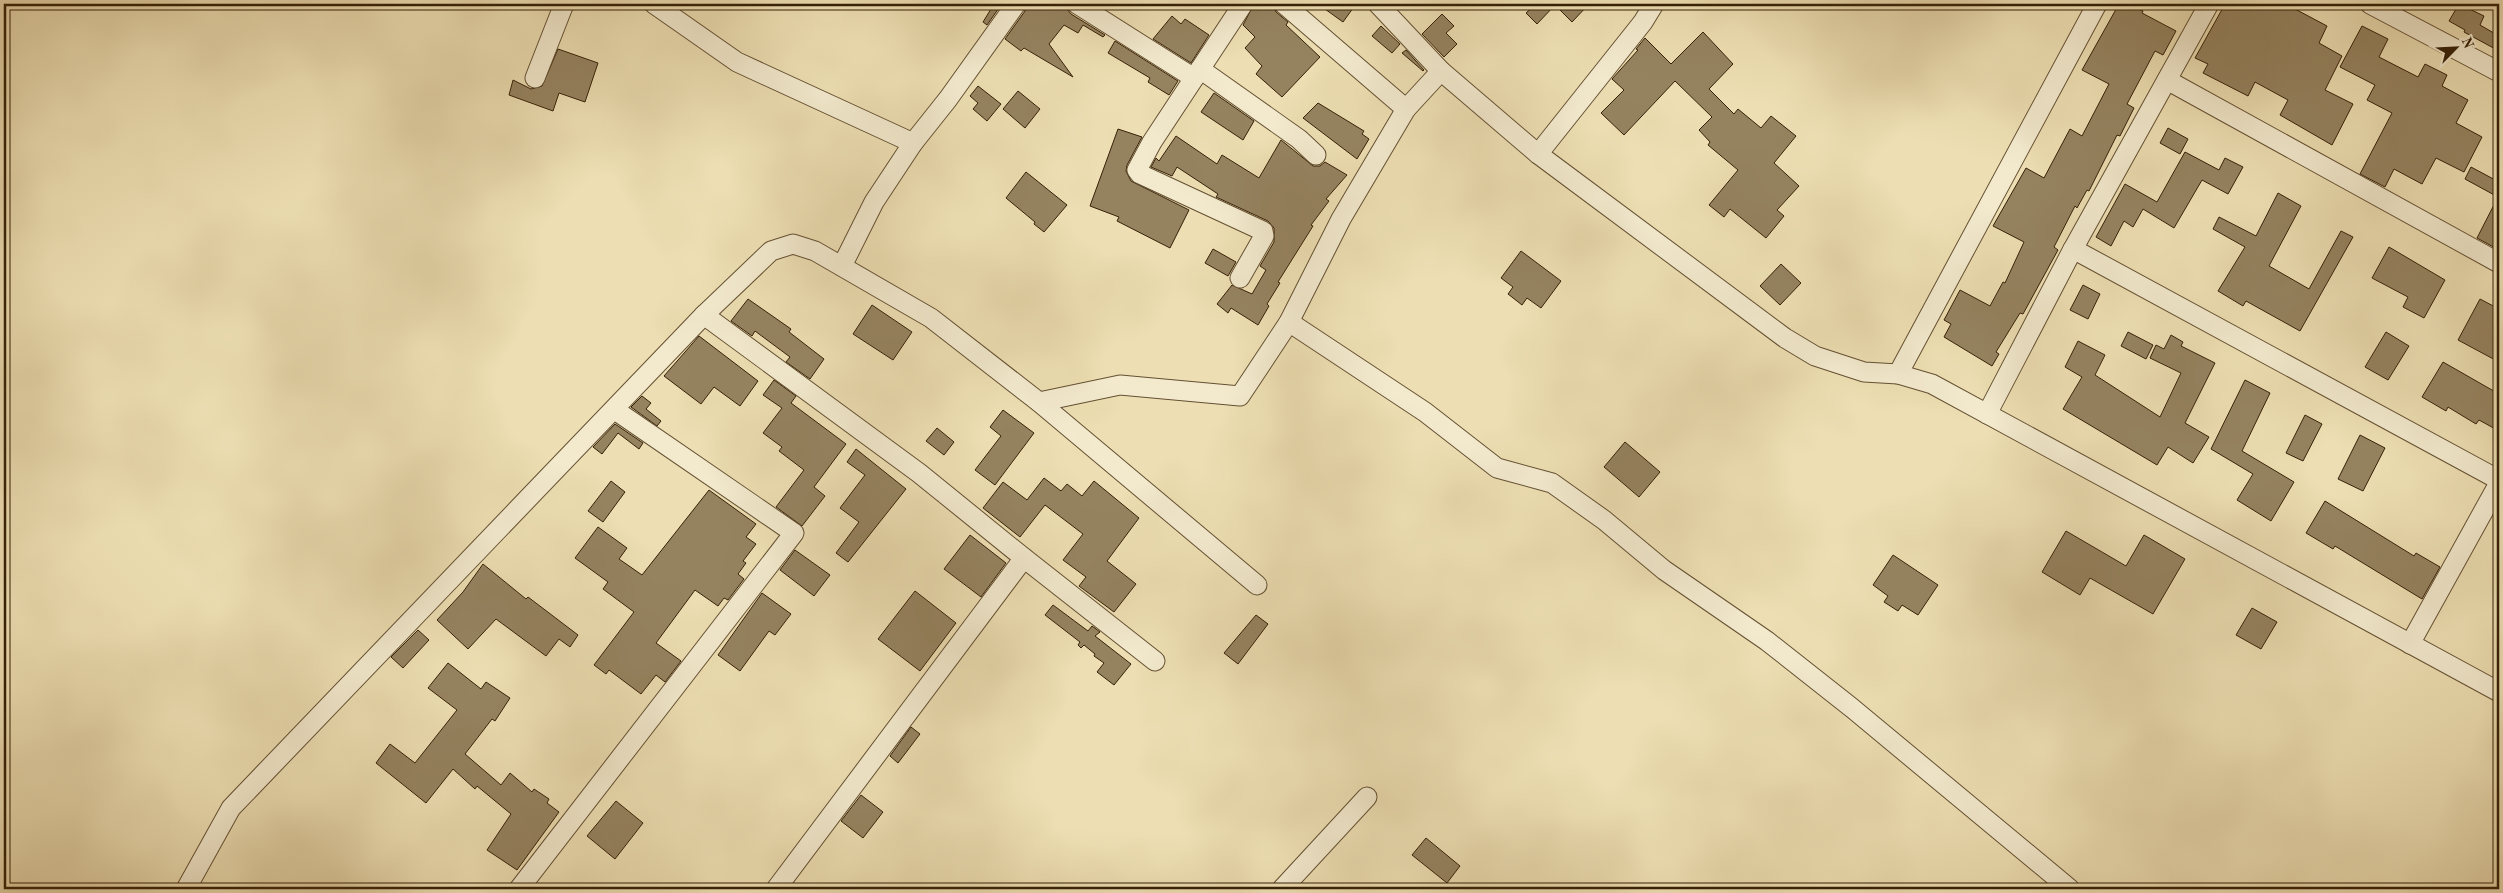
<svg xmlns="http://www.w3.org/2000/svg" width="2503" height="893" font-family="'Old Standard TT',serif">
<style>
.building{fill:#958360;stroke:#362007}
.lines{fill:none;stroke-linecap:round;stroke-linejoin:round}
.street-casing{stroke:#645032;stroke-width:21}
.street{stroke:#f3eace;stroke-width:19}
</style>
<rect width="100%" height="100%" fill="#eddfb3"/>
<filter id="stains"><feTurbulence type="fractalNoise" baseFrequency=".004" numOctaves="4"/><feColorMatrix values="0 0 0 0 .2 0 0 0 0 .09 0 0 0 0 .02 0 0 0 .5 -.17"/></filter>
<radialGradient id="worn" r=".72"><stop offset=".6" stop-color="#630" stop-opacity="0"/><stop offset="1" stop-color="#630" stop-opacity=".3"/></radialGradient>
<g class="building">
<path d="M994,4l7,1 -14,20 -4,-3z"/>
<path d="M1027,4h36l8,10 34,21 -2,2 -20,-12 -5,8 -14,-8 -15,19 24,33 -49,-29 -3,3 -16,-12 20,-28z"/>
<path d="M1254,4h19l3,8 12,10 -2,3 34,32 -38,40 -26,-23 6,-8 -17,-18 10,-11 -12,-12z"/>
<path d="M1318,4h38l-13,18z"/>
<path d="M1536,4h53l-17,18 -17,-17 -18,19 -11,-11z"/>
<path d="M2119,4h10l14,7 -1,2 34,18 -13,24 -8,-4 -28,53 7,4 -14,28 -3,-1 -28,56 -2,-1 -10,18 -2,-2 -21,41 4,3 -35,64 -3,-1 -24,39 3,2 -7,12 -48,-29 7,-13 -7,-4 16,-30 30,16 13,-24 2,1 19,-41 -31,-16 33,-58 18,10 26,-49 12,7 27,-52 -27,-14z"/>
<path d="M2225,4h73l-3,5 32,17 -8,17 23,13 -17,34 28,14 -21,41 -52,-30 8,-15 -33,-18 -7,14 -45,-23 5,-9 -13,-6z"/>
<path d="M2459,4l25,12 -4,9 19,11v15l-35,-19 1,-2 -16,-9z"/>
<path d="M1442,14l12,12 -8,7 11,11 -13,13 -22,-23z"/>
<path d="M1172,16l9,8 4,-5 24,16 -18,28 -38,-24z"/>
<path d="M1381,26l19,18 -8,9 -20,-17z"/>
<path d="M2362,26l26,13 -9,18 39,20 7,-13 22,11 -5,11 26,14 -12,23 26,14 -18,35 -28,-14 -14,26 -28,-15 -9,18 -25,-13 32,-61 -25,-13 8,-15 -35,-18z"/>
<path d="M1703,32l30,32 -24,25 25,25 4,-5 23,19 10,-12 25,20 -22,27 25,23 -22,24 7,6 -18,22 -36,-29 -6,8 -15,-12 29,-35 -30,-25 2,-3 -11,-12 13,-13 -37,-36 -51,54 -23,-22 23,-23 -12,-11 26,-29 -2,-1 9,-11 26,26z"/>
<path d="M1115,41l63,40 -9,14 -21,-13 2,-4 -42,-25z"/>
<path d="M558,49l40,14 -13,39 -26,-9 -6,18 -44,-16 4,-15 18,9 11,-3z"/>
<path d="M1406,50l18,20 -1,1 -21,-18z"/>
<path d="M978,86l23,18 -14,17 -14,-12 5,-6 -8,-7z"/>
<path d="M1018,91l22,18 -15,19 -22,-19z"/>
<path d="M1214,93l40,28 -11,19 -42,-28z"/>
<path d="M1318,103l46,28 -2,3 7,5 -12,20 -54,-41z"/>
<path d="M2168,128l20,11 -8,15 -20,-11z"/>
<path d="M1118,129l24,8 -15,28 -1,6 5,10 58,29 -19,38 -53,-27 2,-4 -29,-11z"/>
<path d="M1176,136l41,28 5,-9 37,23 22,-38 32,26h7l5,-4 22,13 -21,24 3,2 -18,24 2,1 -35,56 2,1 -13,21 2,2 -11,19 -27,-17 -3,5 -11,-9 15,-19 20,9 14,-24 -6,-4 14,-24v-14l-6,-7 -52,-24 2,-3 -41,-27 -5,9 -21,-9 5,-9 3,3z"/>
<path d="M2185,152l34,18 6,-12 18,9 -15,27 -26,-14 -28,48 -31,-19 -10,18 -9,-6 -13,25 -15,-9 29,-53 32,18z"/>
<path d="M2471,167l28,15v68l-22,-12 21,-41 -33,-18z"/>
<path d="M1026,172l41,33 -23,27 -10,-8 1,-2 -29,-24z"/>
<path d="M2278,193l23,13 -32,60 40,23 32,-58 12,6 -53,94 -54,-30 -3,5 -25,-15 27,-44 -32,-18 6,-12 37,19z"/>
<path d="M2389,247l56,33 -21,38 -21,-11 5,-10 -36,-19z"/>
<path d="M1213,249l23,13 -8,14 -23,-13z"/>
<path d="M1521,251l40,30 -20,27 -14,-10 -5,7 -14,-11 5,-7 -12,-9z"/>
<path d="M1781,264l20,19 -21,22 -20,-19z"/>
<path d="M2083,285l17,9 -12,25 -18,-9z"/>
<path d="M748,299l43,30 -2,3 35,27 -14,20 -24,-17 4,-5 -35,-26 -3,5 -21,-15z"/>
<path d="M2480,299l19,10v53l-41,-22z"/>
<path d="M872,305l40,27 -19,28 -40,-26z"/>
<path d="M2128,332l25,13 -7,14 -25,-13z"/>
<path d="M2386,332l23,14 -21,34 -23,-13z"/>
<path d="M2171,335l12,7 -2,4 34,17 -30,60 24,14 -16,26 -25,-16 -11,18 -94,-56 19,-32 -17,-10 13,-26 27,14 -10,20 65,42 21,-44 -31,-15 6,-13 8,4z"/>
<path d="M699,336l59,45 -18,25 -26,-19 -13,17 -37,-28z"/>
<path d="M2443,362l56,32v37l-20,-11 -3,4 -28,-17 -2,4 -24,-14z"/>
<path d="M774,380l22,16 -5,7 55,41 -32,43 11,9 -23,30 -26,-19 28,-37 -25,-19 3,-4 -19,-14 19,-25 -19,-13z"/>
<path d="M2245,380l25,13 -28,58 52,31 -23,39 -34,-21 16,-26 -42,-25z"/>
<path d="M642,396l9,7 -5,6 15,12 -4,5 -26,-19z"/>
<path d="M1003,410l31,23 -39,52 -20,-15 26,-34 -11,-9z"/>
<path d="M2305,415l17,9 -19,37 -17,-8z"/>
<path d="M615,424l28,19 -4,6 -21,-16 -16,21 -9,-7z"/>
<path d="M937,428l17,14 -10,13 -18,-14z"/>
<path d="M2360,435l25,13 -22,43 -25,-12z"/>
<path d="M1625,442l35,30 -21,25 -35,-30z"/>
<path d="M856,449l50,40 -58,73 -12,-9 23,-31 -19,-14 25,-33 -18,-13z"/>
<path d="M1044,478l17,13 6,-7 15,12 12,-15 45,37 -32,43 29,23 -22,28 -35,-26 7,-9 -23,-17 20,-26 -38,-29 -25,32 -37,-29 20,-26 24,18z"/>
<path d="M611,481l14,11 -22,30 -15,-11z"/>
<path d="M709,490l47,34 -10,13 10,7 -13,17 3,2 -8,11 6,5 -16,21 -4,-2 -6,8 -23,-16 -39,53 25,18 -16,21 -9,-7 -15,19 -32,-24 -3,4 -12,-9 40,-53 -31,-23 5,-7 -33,-24 23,-31 29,21 -8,11 23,16z"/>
<path d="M2325,501l89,55 2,-3 24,14 -18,32 -87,-53 -2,3 -27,-16z"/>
<path d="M2066,531l60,35 18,-31 41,24 -32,55 -63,-36 -10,17 -38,-23z"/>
<path d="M970,535l36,28 -25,34 -37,-28z"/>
<path d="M795,550l35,25 -16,21 -34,-26z"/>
<path d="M1893,555l45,30 -20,30 -16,-10 -4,6 -14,-9 4,-6 -15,-11z"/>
<path d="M483,564l43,35 2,-2 50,38 -8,12 -11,-8 -13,17 -50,-37 -28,30 -31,-29 26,-28z"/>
<path d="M915,591l41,32 -36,48 -42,-32z"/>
<path d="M762,593l29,21 -16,21 -6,-4 -29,40 -22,-16z"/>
<path d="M1053,605l35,26 4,-5 8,6 -5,4 36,28 -17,21 -17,-13 7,-9 -10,-7 1,-2 -11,-9 -3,3 -3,-3 2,-3 -35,-27z"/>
<path d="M2252,608l25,14 -16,27 -25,-14z"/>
<path d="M1256,615l12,9 -30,40 -14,-11z"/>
<path d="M418,630l11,10 -26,28 -12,-11z"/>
<path d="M448,663l33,26 5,-7 24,16 -15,23 -3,-2 -27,35 36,31 9,-12 22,19 2,-3 15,10 -2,4 12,9 -42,58 -30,-20 24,-36 -34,-28 -2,3 -22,-20 -27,34 -50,-40 14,-19 25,19 42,-53 -29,-22z"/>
<path d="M911,727l9,7 -22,29 -8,-7z"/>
<path d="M861,795l22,17 -20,26 -22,-17z"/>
<path d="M616,801l27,22 -28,36 -28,-23z"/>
<path d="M1426,838l34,28 -13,17 -35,-28z"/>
</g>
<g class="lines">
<defs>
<g id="street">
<path d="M654,4l83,58 176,81"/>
<path d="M1077,4l117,74"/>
<path d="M1284,4l122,105"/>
<path d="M1378,4l63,67 97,83 247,184 30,18 49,16 34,2 34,10 567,308"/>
<path d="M2370,4l129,68"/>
<path d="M1200,69l99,70 17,16"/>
<path d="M535,78l29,-74"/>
<path d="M2167,80l332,183"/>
<path d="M1538,154l105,-132 11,-18"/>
<path d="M2073,249l426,231"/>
<path d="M842,266l32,-64 39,-59 35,-44 68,-95"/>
<path d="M1240,278l24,-42 -1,-5 -123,-57 -3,-4 15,-28 91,-138"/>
<path d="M704,315l215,158 105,85 131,103"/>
<path d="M1289,322l136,90 72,56 55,15 52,37 60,50 103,71 85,67 218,181"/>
<path d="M1898,374l199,-370"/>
<path d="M1039,402l81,-17 120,11 49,-74 52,-103 65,-110 35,-38"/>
<path d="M1987,414l86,-165 136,-245"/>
<path d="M2410,644l89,-161"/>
<path d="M186,889l45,-81 473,-493 67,-64 22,-7 22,7 116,67 108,84 218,183"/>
<path d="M519,889l275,-356 -179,-123"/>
<path d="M776,889l248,-331"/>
<path d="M1282,889l85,-92"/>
</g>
</defs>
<use href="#street" class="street-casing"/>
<use href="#street" class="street"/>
</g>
<rect width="2503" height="893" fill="none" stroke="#eddfb3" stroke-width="20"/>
<rect x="5" y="5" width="2493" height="883" fill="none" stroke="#362007" stroke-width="2.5"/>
<rect x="10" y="10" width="2483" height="873" fill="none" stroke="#362007"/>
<g transform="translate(2456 48) rotate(66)" stroke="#f3eace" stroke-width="4" paint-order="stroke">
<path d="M0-4L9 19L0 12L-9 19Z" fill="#362007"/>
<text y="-8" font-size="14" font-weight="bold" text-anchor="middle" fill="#362007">N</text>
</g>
<rect width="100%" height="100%" filter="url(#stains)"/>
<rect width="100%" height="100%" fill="url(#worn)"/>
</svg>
